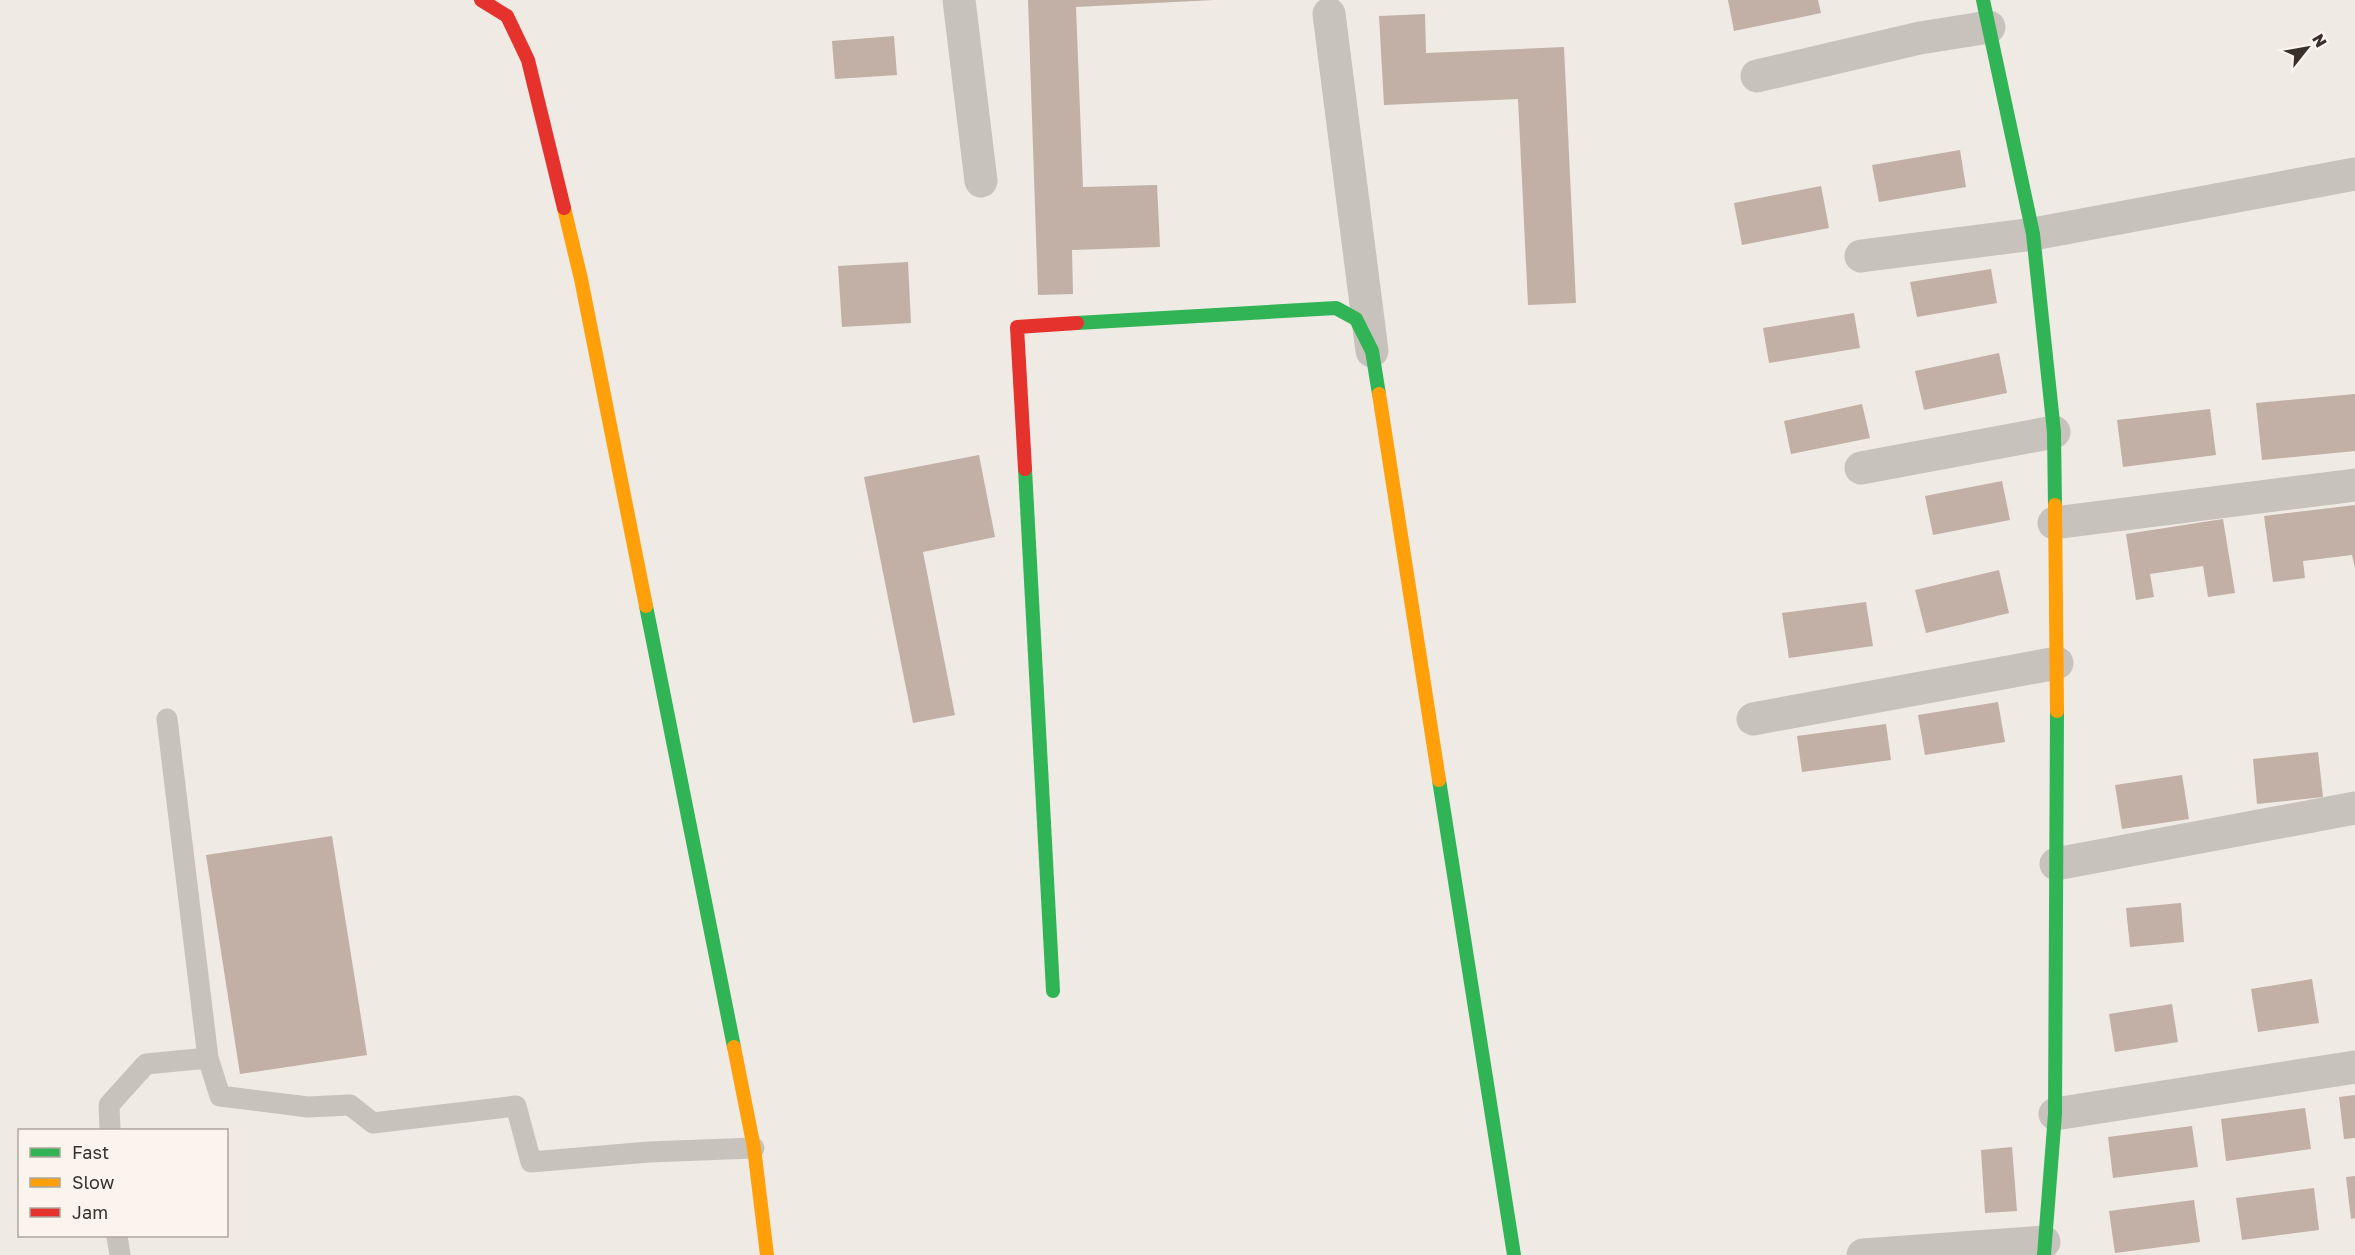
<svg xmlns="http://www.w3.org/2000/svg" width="2355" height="1255" font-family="'Golos Text',sans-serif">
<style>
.building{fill:#c2afa6}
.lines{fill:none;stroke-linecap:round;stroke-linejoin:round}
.lane{stroke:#c8c2bd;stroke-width:21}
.street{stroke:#c8c2bd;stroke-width:33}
.fast{stroke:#30b455;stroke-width:14}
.slow{stroke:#ff9f0a;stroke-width:14}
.jam{stroke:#e5322d;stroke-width:14}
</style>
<rect width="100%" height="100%" fill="#efeae4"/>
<g class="building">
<path d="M1028,0h186l-138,7 7,180 74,-2 3,62 -88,3 1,44 -35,1z"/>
<path d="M1728,0h90l3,13 -87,18z"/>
<path d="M1425,14l1,39 138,-6 12,256 -48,2 -10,-206 -134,6 -5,-89z"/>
<path d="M894,36l3,39 -62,4 -3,-38z"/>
<path d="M1960,150l6,37 -87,15 -7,-37z"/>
<path d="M1821,186l8,42 -87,17 -8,-42z"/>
<path d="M908,262l3,61 -69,4 -4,-61z"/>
<path d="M1991,269l6,34 -80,14 -7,-35z"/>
<path d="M1854,313l6,35 -91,15 -6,-35z"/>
<path d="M1999,353l8,40 -83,17 -9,-39z"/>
<path d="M2355,394v57l-93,9 -6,-57z"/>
<path d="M1862,404l8,34 -79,16 -7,-33z"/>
<path d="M2210,409l6,46 -93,12 -6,-47z"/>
<path d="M979,455l16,82 -72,15 32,163 -42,8 -49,-246z"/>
<path d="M2002,481l8,39 -77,15 -8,-39z"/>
<path d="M2355,505v63l-3,-13 -49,6 2,17 -32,4 -9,-66z"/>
<path d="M2223,519l12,74 -27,4 -5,-31 -53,8 4,23 -18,3 -10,-66z"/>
<path d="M1999,570l10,43 -83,20 -11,-43z"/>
<path d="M1866,602l7,44 -84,12 -7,-45z"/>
<path d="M1998,702l7,40 -80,13 -7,-40z"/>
<path d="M1886,724l5,36 -89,12 -5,-36z"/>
<path d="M2318,752l5,45 -66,7 -4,-45z"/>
<path d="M2182,775l7,44 -67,10 -7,-44z"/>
<path d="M332,836l35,219 -127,19 -34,-219z"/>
<path d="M2181,903l3,39 -54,5 -4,-39z"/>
<path d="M2312,979l7,44 -61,9 -7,-43z"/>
<path d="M2172,1004l6,38 -63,10 -6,-38z"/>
<path d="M2355,1095v43l-11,1 -5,-42z"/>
<path d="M2305,1108l6,41 -85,12 -5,-42z"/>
<path d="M2192,1126l6,41 -85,11 -5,-41z"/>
<path d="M2012,1147l5,64 -32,2 -4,-63z"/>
<path d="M2355,1176v42l-4,1 -5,-42z"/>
<path d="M2314,1188l5,42 -77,10 -6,-42z"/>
<path d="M2194,1200l6,42 -85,11 -6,-42z"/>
</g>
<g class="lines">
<g class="lane">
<path d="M167,719l41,339 12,38 88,11 42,-2 23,18 143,-17 15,56 118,-10 105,-4"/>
<path d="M110,1130l-1,-25 37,-41 62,-6"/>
<path d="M117,1236l3,19"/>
</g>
<g class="street">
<path d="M959,0l22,181"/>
<path d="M1329,14l43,337"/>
<path d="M1757,76l163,-38 69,-11"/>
<path d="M1861,256l172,-22 322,-60"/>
<path d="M1861,468l193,-36"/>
<path d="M2054,523l301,-38"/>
<path d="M1753,719l304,-56"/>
<path d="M2056,864l299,-56"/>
<path d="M2055,1114l300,-47"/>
<path d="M1863,1255l181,-13"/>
</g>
<g class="fast">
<path d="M1983,0l50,234 21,198 1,73"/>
<path d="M1077,323l259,-15 20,11 16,32 7,43"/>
<path d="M1025,469l28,522"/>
<path d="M646,606l88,441"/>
<path d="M1439,780l75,475"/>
<path d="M2044,1255l11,-141 2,-403"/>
</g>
<g class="slow">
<path d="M564,208l17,71 65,327"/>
<path d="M1379,394l60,386"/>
<path d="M2055,505l2,206"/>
<path d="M734,1047l20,101 13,107"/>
</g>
<g class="jam">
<path d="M481,0l26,16 21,44 36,148"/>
<path d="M1025,469l-8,-142 60,-4"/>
</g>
</g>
<rect x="18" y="1129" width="210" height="108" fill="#faf4ed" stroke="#ada69f" stroke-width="1.5"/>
<rect x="30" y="1148" width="30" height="9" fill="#30b455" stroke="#ada69f" stroke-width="1.5"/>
<text x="72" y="1159" font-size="18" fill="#3a302b">Fast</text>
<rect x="30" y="1178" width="30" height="9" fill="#ff9f0a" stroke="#ada69f" stroke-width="1.5"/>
<text x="72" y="1189" font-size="18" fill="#3a302b">Slow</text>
<rect x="30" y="1208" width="30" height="9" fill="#e5322d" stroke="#ada69f" stroke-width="1.5"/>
<text x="72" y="1219" font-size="18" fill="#3a302b">Jam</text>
<g transform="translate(2307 48) rotate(59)" stroke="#faf4ed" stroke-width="4.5" paint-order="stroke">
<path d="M0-4.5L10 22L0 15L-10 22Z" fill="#3a302b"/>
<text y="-9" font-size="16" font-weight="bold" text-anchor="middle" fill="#3a302b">N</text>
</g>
</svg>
